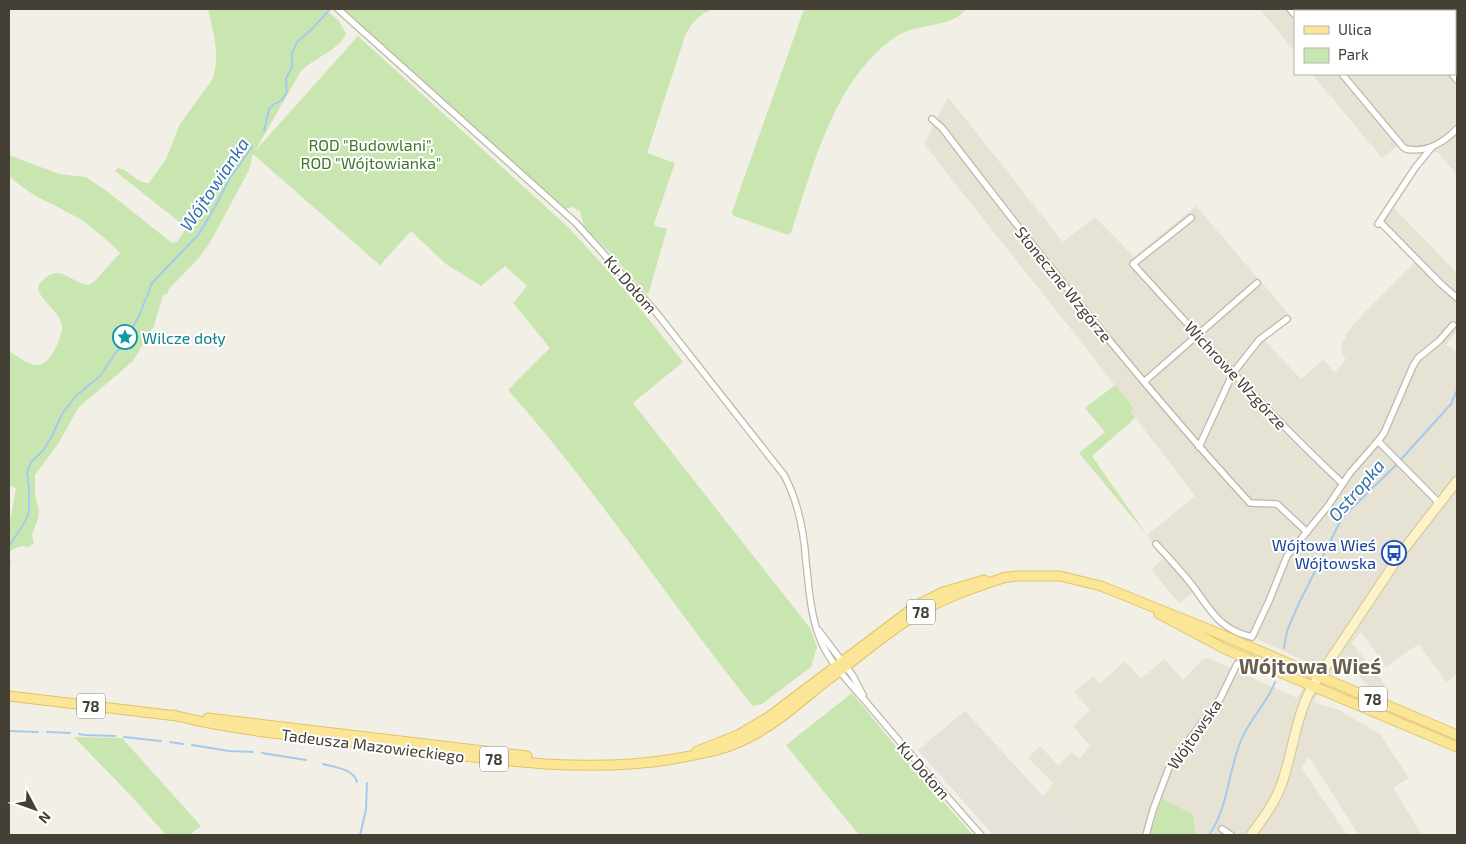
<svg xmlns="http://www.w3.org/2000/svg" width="1466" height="844" font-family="'Exo 2',sans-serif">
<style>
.residential{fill:#e6e2d4}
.industrial{fill:#e5e1db}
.green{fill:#cae6b0}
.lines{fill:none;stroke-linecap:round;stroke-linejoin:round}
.stream{stroke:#a4caee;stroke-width:2}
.street-casing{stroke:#beb8a9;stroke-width:8}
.secondary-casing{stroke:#d1c597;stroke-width:11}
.primary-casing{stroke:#e0c466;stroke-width:11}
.street{stroke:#fff;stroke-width:5.5}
.secondary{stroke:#fdf3c6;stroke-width:9}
.primary{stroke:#fbe596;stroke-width:9}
.labels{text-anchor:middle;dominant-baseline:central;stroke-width:4;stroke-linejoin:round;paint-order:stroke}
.shield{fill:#fff;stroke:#7d7972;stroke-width:1}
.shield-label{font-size:15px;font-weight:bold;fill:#454036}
.park-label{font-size:16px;fill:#42752a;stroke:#fff}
.street-label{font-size:16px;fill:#454036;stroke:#fff}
.culture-label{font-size:16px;fill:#0d838f;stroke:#fff;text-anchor:start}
.transit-label{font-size:16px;fill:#164399;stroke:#fff;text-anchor:end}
.water-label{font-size:18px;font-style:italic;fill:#3271ae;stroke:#fff}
.district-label{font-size:21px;font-weight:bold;fill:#685f4d;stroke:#fff}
</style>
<rect width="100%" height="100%" fill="#f2f0e6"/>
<g class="residential">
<path d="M1260,9h60l2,2h-27v41z"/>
<path d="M1312,74h143l2,3v97l-20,-22 -29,1 -7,-3 -4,-4 -15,12z"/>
<path d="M948,97l115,145 32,-25 39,40 62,-51 96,112 -19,13 -8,10 36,38 22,-19 12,12 11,-12 -4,-6 -1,-11 6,-6 -2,-2 18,-21 52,-52 -35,-36 14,-18 63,65v58l-11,14 11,7v322l-11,8 -27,-38 -33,23 -25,-35 -9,11 34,43 -6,4 -14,-6 -22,-26 -31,44 24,7 43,25 29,44 -16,10 29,47h-63l-50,-78 -8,10 46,68h-265l-39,-39 10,-13 -25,-25 12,-12 18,19 14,-13 8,7 10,-13 -17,-20 17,-16 -16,-18 19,-16 7,7 25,-22 16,18 23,-20 19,21 20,-21 5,-1 89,40 18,-32 -87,-41 -17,-12 -19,-20 -13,10 -28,-33 14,-13 -18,-22 48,-39 -64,-84 3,-3 -210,-265z"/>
</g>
<path class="industrial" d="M965,711l78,85 39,39h-89l-75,-85z"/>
<g class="green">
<path d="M208,9h117l14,12 7,13c-6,15 -33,25 -45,37l-46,80 103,-115 210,191c41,43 78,88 115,135l-50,41 177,225 7,19 -6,20 -49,37 -9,2c-84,-104 -156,-216 -245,-316l42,-42 -37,-45 14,-17 -22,-20 -24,20 -35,-22 -35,-33 -28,31 -2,4 -128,-112 -4,16 -38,71 -13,18 -29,30 -2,5 -4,1 -9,31 -21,35 -54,46 -21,37 -23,31v20l4,14 -1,10 -6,16 2,8 -5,4c-7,-2 -15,0 -20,6l2,10 -2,4v-40l7,-39 -7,-3v-134c8,5 17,13 27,14 14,2 26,-27 26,-39 -1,-16 -33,-32 -21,-44 20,-21 28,1 48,3l6,-4 25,-28c-9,-10 -31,-29 -42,-35 -23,-14 -50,-22 -69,-43v-20l50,19 27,3 22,15 64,51 5,-1 8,-12 -2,-5 -68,-54 3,-3c12,2 20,16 31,15l17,-24 14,-35 32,-44c9,-23 1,-48 -4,-71z"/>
<path d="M338,9h375c-15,6 -21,13 -28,27l-38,117 28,10 -21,61 2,2 11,3 -18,63 -3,2 -31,-36 -31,-31 -4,-16 -8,-4 -6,2z"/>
<path d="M804,9h162c-13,19 -50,14 -69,27 -63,42 -83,129 -106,197l-3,2 -54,-19 -2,-4z"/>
<path d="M1115,385l19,24 -3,3 4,6 -43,38 55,79 -68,-82 26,-21 -20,-24z"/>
<path d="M852,693l64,78 57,64h-114l-73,-90z"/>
<path d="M74,737l48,1 79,88 -11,9h-24l-32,-36z"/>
<path d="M1162,798l31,17 2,20h-45z"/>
</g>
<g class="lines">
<g class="stream">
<path d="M264,131l5,-22 4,-4 9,-5 5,-8 -1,-13 6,-12v-14l5,-11 15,-13 18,-20"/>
<path d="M9,546l16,-24 4,-10v-24l-2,-16 4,-10 11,-10 9,-14 11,-24 14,-18 25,-21 15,-23 6,-5 18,-33 12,-31 47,-49 17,-29 14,-27 22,-31"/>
<path d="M1284,648l3,-17 12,-28 43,-85 53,-52 56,-62 6,-14"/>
<path d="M9,731l29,1"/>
<path d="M47,732l23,1"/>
<path d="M79,734l6,1 30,1"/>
<path d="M124,737l37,4"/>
<path d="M170,742l13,2"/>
<path d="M192,745l37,6 24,1"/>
<path d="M262,753l44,7"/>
<path d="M323,764c11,3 31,5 34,18"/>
<path d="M360,835l6,-25 1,-27"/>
<path d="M1209,835c19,-27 19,-62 31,-92 8,-23 27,-39 35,-61"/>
</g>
<defs>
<g id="street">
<path d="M338,9l238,214 79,88 129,164c14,26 20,57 22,87 3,25 4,50 13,74 9,26 31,47 48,67 38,45 75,89 114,132"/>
<path d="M1290,9l5,6"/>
<path d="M1400,9l2,2"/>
<path d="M1342,74l61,73 3,2c21,4 37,-6 51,-20"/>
<path d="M1452,74l5,6"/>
<path d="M932,119l10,9c98,128 199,256 308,375l27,1 30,28"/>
<path d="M1191,218l-58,46c68,75 136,150 209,219"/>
<path d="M1380,222l61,62 16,14"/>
<path d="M1378,224l37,-56 17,-21"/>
<path d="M1145,381l112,-98"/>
<path d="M1378,441l6,-8 29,-67 5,-8 21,-17 14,-16"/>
<path d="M1199,447l34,-74 26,-33 28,-21"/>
<path d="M1156,544c12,13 25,27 36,41 18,24 27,45 60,52l17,-36 18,-45 41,-50 22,-33 28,-32 61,62"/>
<path d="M819,631l34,45 10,19"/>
<path d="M1222,829l9,6"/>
<path d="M1146,835l7,-25 17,-45 50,-66 17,-35"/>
</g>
<path id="secondary" d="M1251,835c11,-15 23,-31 30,-49 12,-33 14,-68 31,-99l92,-138 53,-68"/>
<g id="primary">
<path d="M1002,578l15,-2h43l41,10 107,43 249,106"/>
<path d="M1159,614l66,35 232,98"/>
<path d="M9,696l168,20"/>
<path d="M173,715c62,16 126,21 190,28 100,12 210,33 311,16 26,-5 48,-8 72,-20 31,-15 56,-39 83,-60 30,-22 58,-47 90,-66 27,-16 57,-26 87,-36"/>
<path d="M208,718l319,38"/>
<path d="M697,751l41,-16 32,-19 147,-111 26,-13 41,-12"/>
</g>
</defs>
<use href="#street" class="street-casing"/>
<use href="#secondary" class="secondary-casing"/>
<use href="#primary" class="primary-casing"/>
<use href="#street" class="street"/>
<use href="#secondary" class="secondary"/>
<use href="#primary" class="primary"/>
</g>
<defs>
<symbol id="sight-ring" viewBox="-11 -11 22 22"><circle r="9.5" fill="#fff" stroke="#0f9aa8" stroke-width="1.5"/><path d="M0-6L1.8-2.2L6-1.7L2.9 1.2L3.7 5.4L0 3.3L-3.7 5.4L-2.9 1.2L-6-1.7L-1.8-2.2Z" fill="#0f9aa8"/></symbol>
<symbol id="bus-ring" viewBox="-11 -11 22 22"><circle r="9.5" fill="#fff" stroke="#1a4fb4" stroke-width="1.5"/><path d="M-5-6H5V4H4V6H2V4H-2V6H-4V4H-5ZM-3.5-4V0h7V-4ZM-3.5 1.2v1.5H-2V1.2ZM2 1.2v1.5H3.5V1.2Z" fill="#1a4fb4"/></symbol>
</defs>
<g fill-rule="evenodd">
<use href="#sight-ring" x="111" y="323" width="28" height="28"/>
<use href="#bus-ring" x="1380" y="539" width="28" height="28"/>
</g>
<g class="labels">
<g class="shield">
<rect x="907" y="599.5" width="28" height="25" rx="4"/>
<rect x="1359" y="686.5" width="28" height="25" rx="4"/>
<rect x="77" y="693.5" width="28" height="25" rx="4"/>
<rect x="480" y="746.5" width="28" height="25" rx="4"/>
</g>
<g class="shield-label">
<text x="921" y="612">78</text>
<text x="1373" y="699">78</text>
<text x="91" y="706">78</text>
<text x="494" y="759">78</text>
</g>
<g class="park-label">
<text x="371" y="144">ROD "Budowlani",<tspan x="371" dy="18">ROD "Wójtowianka"</tspan></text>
</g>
<g class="street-label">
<text transform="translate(631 284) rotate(49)">Ku Dołom</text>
<text transform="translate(1064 284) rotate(51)">Słoneczne Wzgórze</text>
<text transform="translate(1236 375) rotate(47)">Wichrowe Wzgórze</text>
<text transform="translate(1194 734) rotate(-55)">Wójtowska</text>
<text transform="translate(373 745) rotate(7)">Tadeusza Mazowieckiego</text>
<text transform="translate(924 770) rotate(49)">Ku Dołom</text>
</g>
<g class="culture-label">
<text x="142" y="337">Wilcze doły</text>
</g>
<g class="transit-label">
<text x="1376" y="544">Wójtowa Wieś<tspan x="1376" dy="18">Wójtowska</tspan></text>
</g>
<g class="water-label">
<text transform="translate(214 184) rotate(-56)">Wójtowianka</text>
<text transform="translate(1356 490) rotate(-49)">Ostropka</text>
</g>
<g class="district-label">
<text x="1310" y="665">Wójtowa Wieś</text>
</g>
</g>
<rect width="1466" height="844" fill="none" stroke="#454036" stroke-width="20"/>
<rect x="1294" y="10" width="162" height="65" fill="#ffffff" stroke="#b5b3af"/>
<rect x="1304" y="26" width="25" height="8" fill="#fbe596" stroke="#b5b3af"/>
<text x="1338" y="35" font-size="15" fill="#454036">Ulica</text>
<rect x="1304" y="48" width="25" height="15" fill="#cae6b0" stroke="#b5b3af"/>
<text x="1338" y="60" font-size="15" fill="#454036">Park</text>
<g transform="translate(35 809) rotate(131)" stroke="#ffffff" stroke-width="4" paint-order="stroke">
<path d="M0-4L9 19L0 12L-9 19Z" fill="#454036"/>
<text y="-8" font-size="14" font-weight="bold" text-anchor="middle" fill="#454036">N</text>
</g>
</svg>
